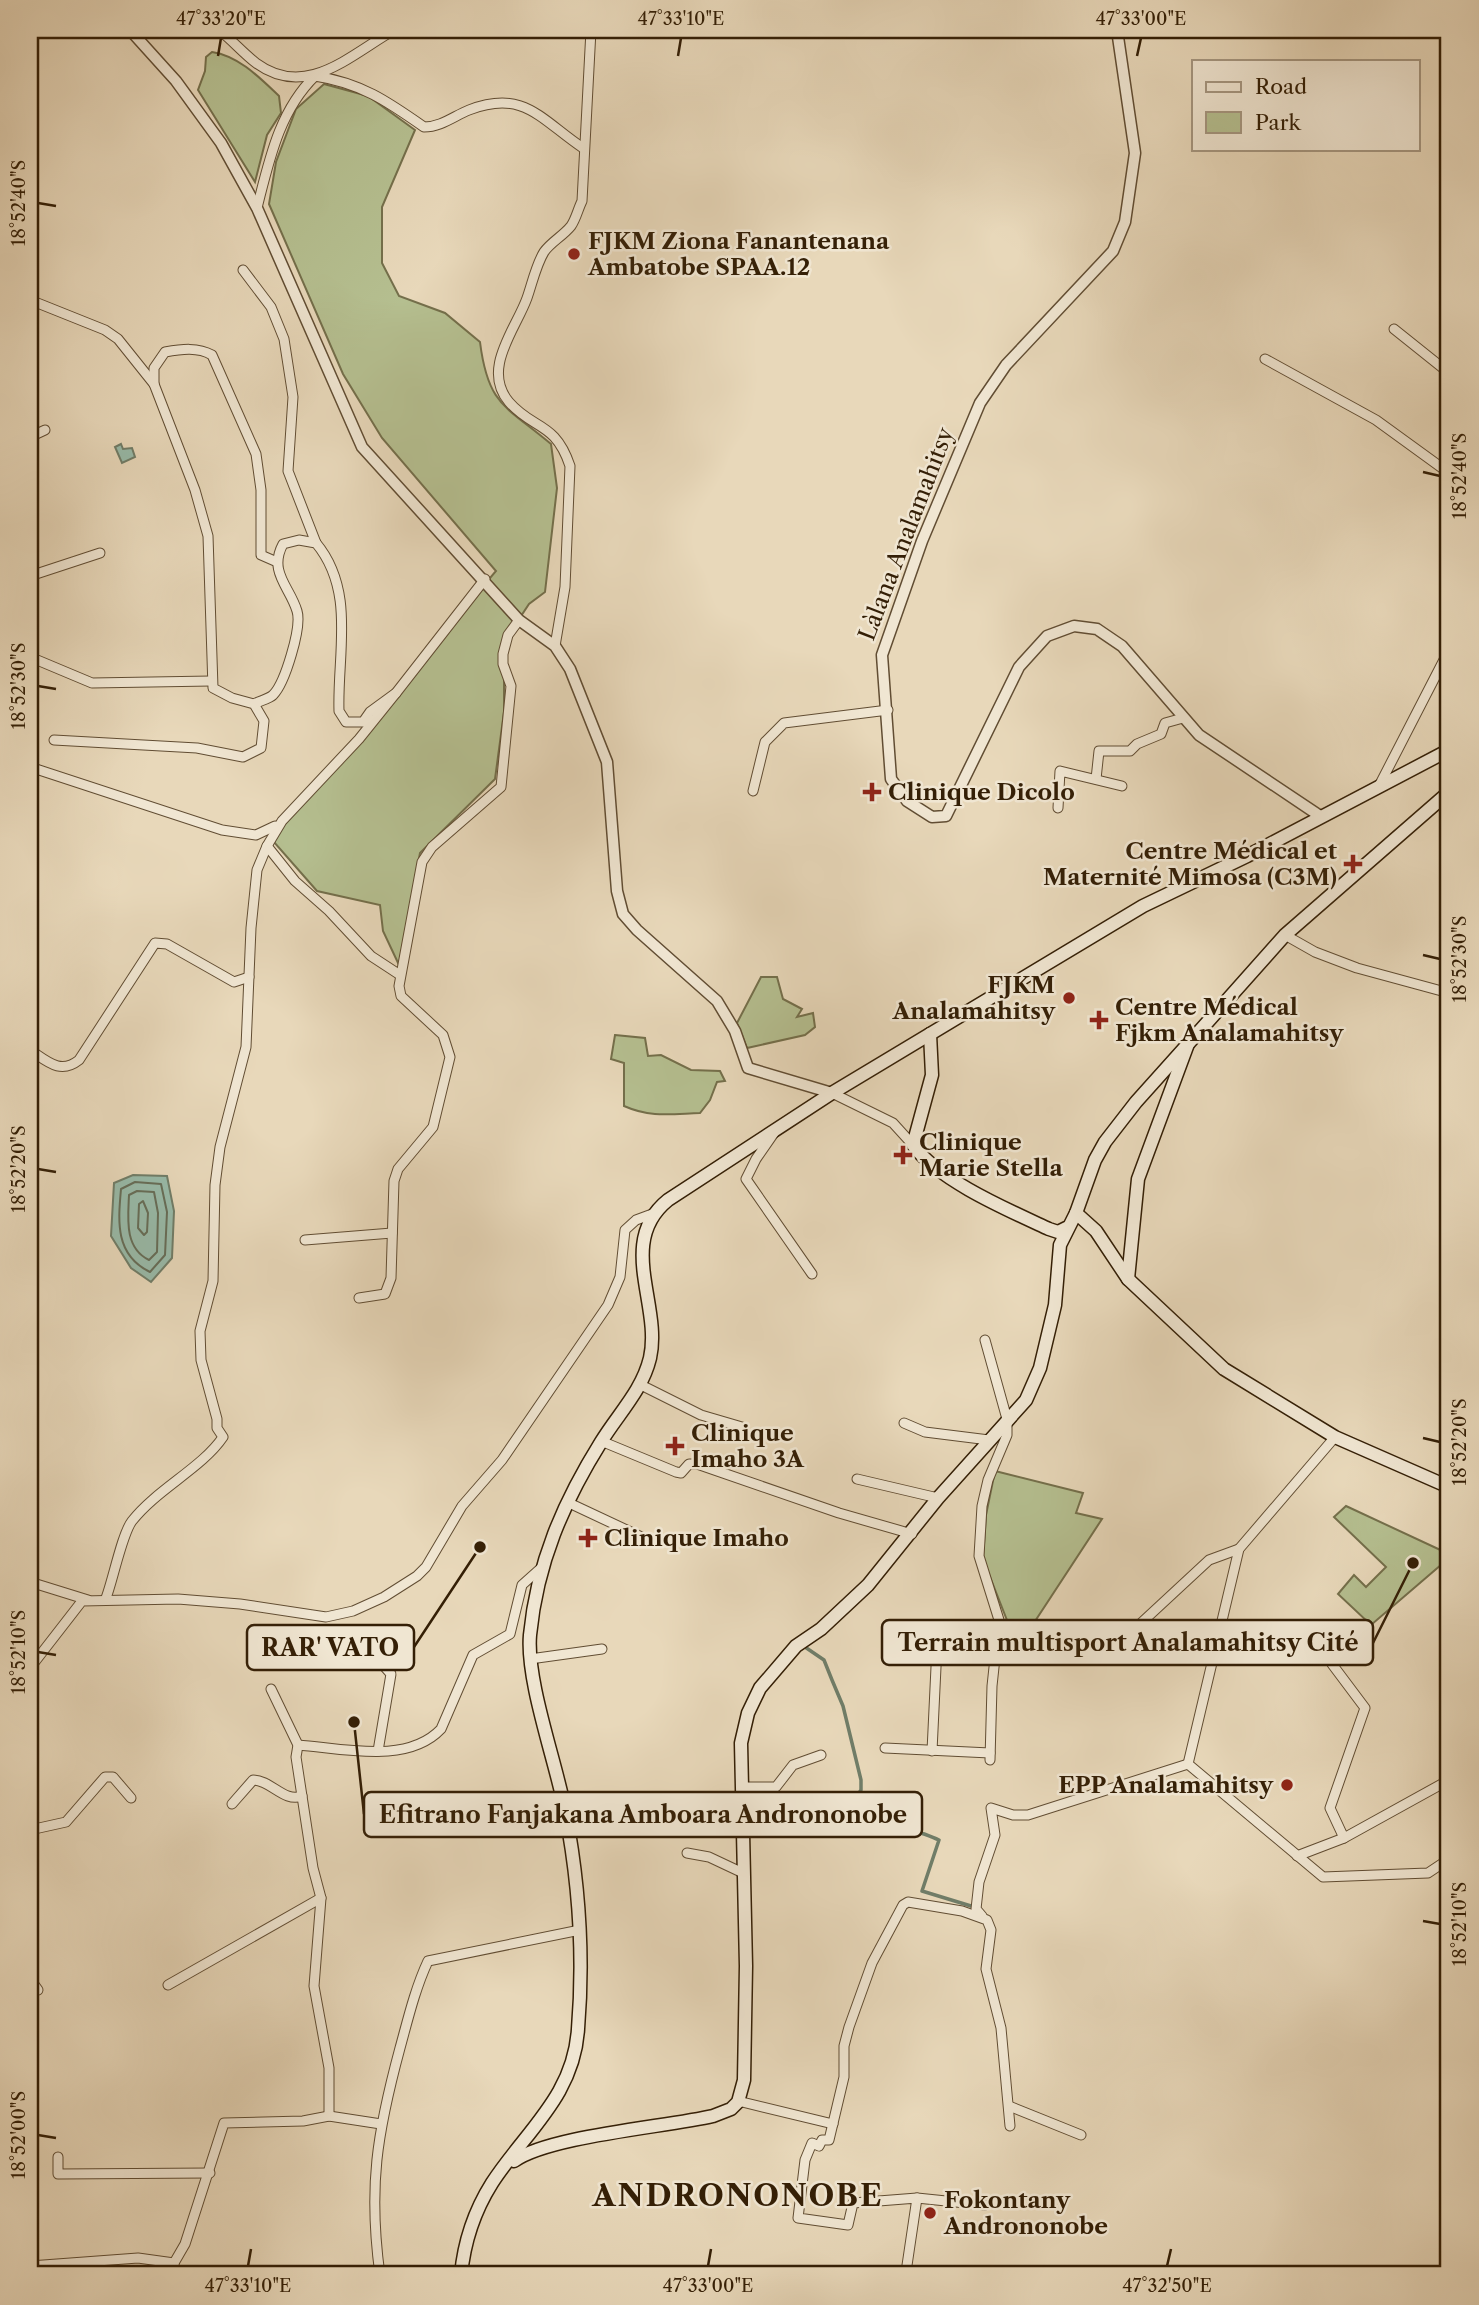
<svg xmlns="http://www.w3.org/2000/svg" width="1479" height="2305" font-family="'Libre Caslon Text',serif">
<style>
.green{fill:#b5bf90;stroke:#746f4b;stroke-width:2}
.water{fill:#98bbaa;stroke:#707d68;stroke-width:2}
.lines{fill:none;stroke-linecap:round;stroke-linejoin:round}
.shore{stroke:#666d58;stroke-width:2}
.stream{stroke:#707d68;stroke-width:3.5}
.minor-casing{stroke:#614d33;stroke-width:11}
.tertiary-casing{stroke:#614d33;stroke-width:13}
.secondary-casing{stroke:#341f06;stroke-width:15}
.minor{stroke:#f0e6d2;stroke-width:9}
.tertiary{stroke:#f0e6d2;stroke-width:10}
.secondary{stroke:#f0e6d2;stroke-width:12}
.ticks{fill:none;stroke:#341f06;stroke-width:2.5}
.poi-dot{fill:#8f2418;stroke:#f0e6d2;stroke-width:2.5}
.labels{text-anchor:middle;dominant-baseline:central;stroke-width:5;stroke-linejoin:round;paint-order:stroke}
.poi-label{font-size:23px;font-weight:bold;fill:#341f06;stroke:#f0e6d2;text-anchor:start}
.street-label{font-size:23px;fill:#341f06;stroke:#f0e6d2}
.district-label{font-size:30px;font-weight:bold;letter-spacing:2px;fill:#341f06;stroke:#f0e6d2}
.leader{fill:none;stroke:#341f06;stroke-width:2.5}
.callout-dot{fill:#341f06;stroke:#f0e6d2;stroke-width:2.5}
.callout{fill:#f0e6d2;stroke:#341f06;stroke-width:2.5}
.callout-label{font-size:24px;text-anchor:middle;font-weight:bold;fill:#341f06}
.neatline{fill:none;stroke:#341f06;stroke-width:2.5}
.ticks-label{font-size:18px;text-anchor:middle;fill:#341f06}
</style>
<rect width="100%" height="100%" fill="#e8d8ba"/>
<filter id="stains"><feTurbulence type="fractalNoise" baseFrequency=".00286" numOctaves="4"/><feColorMatrix values="0 0 0 0 .2 0 0 0 0 .09 0 0 0 0 .02 0 0 0 .5 -.17"/></filter>
<radialGradient id="worn" r=".72"><stop offset=".6" stop-color="#630" stop-opacity="0"/><stop offset="1" stop-color="#630" stop-opacity=".3"/></radialGradient>
<g class="green">
<path d="M212,52c27,4 48,26 67,44l2,17 -14,22 -12,47 -57,-92 7,-19 1,-14z"/>
<path d="M324,84l44,12 47,34 -33,77v56l17,33 46,17 35,29c8,64 26,64 71,102l6,44 -12,104 -16,12 -25,38v70l-9,67 -75,74 -21,112 -16,-34 -3,-26 -63,-14 -44,-50 28,-41 73,-76 53,-72 69,-81 -114,-133 -39,-64 -74,-170 7,-42 20,-53z"/>
<path d="M761,977h16l6,22 19,10 -5,8 16,-4 2,14 -10,8 -58,13 -10,-25z"/>
<path d="M615,1035l30,3 3,18 13,-1 30,15 29,1 5,10 -8,1 -7,18 -10,13c-29,1 -49,5 -76,-7v-43l-13,-4z"/>
<path d="M995,1471l88,22 -7,20 26,6 -78,119h-10l-31,-79 3,-44z"/>
<path d="M1346,1506l103,48v4l-78,67 -33,-31 16,-19 12,12 20,-20 -52,-50z"/>
</g>
<g class="water">
<path d="M121,444l2,5 9,-1 3,9 -13,6 -7,-16z"/>
<path d="M133,1175l34,1 7,35 -2,47 -21,24 -20,-14 -20,-32 3,-53z"/>
</g>
<g class="lines">
<g class="shore">
<path d="M135,1182l26,2 6,28 -2,43 -15,17c-35,-17 -32,-50 -29,-83z"/>
<path d="M137,1191l17,1 4,21 -1,39 -8,8c-25,-12 -21,-42 -20,-65z"/>
<path d="M143,1201l5,12 -1,19 -3,3 -6,-7 1,-24z"/>
</g>
<path class="stream" d="M802,1645l22,15 8,20 11,26 18,74v10l-10,14c21,18 61,23 88,36l-17,51 49,15"/>
<defs>
<g id="minor">
<path d="M219,30c13,10 24,23 37,33 50,37 94,-8 138,-33"/>
<path d="M305,32l31,-2"/>
<path d="M257,208c12,-47 22,-97 58,-132 46,7 72,25 109,51 17,0 30,-11 45,-17 55,-21 71,9 114,38"/>
<path d="M243,270l28,37 13,32 9,58 -5,74 28,72"/>
<path d="M30,300l75,30 13,9 36,45 41,106 13,46 5,152 19,10 22,6 10,17 -3,27 -18,9 -46,-9 -143,-8"/>
<path d="M1394,329l55,44"/>
<path d="M1265,359l111,61 73,53"/>
<path d="M154,384v-16l11,-16c17,-3 33,-5 47,3l44,99 5,36v65l16,7"/>
<path d="M30,437l15,-7"/>
<path d="M30,576l70,-23"/>
<path d="M555,646l10,-59 5,-121c-15,-45 -37,-36 -61,-64 -28,-33 7,-73 18,-104 5,-14 9,-33 17,-46 7,-10 19,-16 27,-26 5,-7 7,-17 11,-25l9,-171"/>
<path d="M30,657l62,26 119,-2"/>
<path d="M254,704c5,-3 15,-5 19,-9 12,-12 29,-68 24,-84 -7,-24 -29,-39 -14,-67l16,-4 17,3c40,48 21,111 23,168l7,11h17l7,-10 26,-19 89,-114"/>
<path d="M30,767l192,63 34,5 19,-9"/>
<path d="M1096,779l3,-28h31l7,-7 24,-10 4,-11 18,-5"/>
<path d="M1380,784l69,-134"/>
<path d="M753,791l12,-49 19,-19 104,-13"/>
<path d="M1058,808l2,-37 62,15"/>
<path d="M267,846l28,35 34,30 42,45 29,19"/>
<path d="M1285,935l30,17 42,16 92,25"/>
<path d="M30,1050c17,11 30,25 49,10l76,-117 12,1 67,38 15,-5"/>
<path d="M832,1093l61,30 20,22"/>
<path d="M774,1133l-18,26 -10,20 66,95"/>
<path d="M305,1240l87,-7"/>
<path d="M359,1298l26,-4 6,-16 3,-97 4,-12 35,-42 17,-70 -7,-22 -42,-39 -2,-10 23,-124 10,-15 69,-60 10,-101 -8,-22v-10l5,-19 11,-15"/>
<path d="M985,1340l22,79v16l-19,45 -6,26 -3,50 20,64 -7,66 -2,74"/>
<path d="M641,1385l60,30 41,12"/>
<path d="M904,1423l21,9 64,8"/>
<path d="M1335,1437l-96,112 -51,215 135,113 105,-4 21,-14"/>
<path d="M601,1441l75,31 5,1 8,-9h8l142,49 73,21"/>
<path d="M857,1479l81,19"/>
<path d="M567,1502l81,38"/>
<path d="M30,1582l58,18"/>
<path d="M106,1598c7,-18 16,-64 26,-77 25,-32 70,-53 91,-84l-6,-9v-9l-16,-59 -1,-29 13,-50 2,-96 5,-38 26,-100 5,-119 6,-58 10,-24 15,-25 77,-82 37,-46"/>
<path d="M1126,1637l83,-77 30,-11"/>
<path d="M375,1656l16,18 -13,77"/>
<path d="M530,1659l72,-10"/>
<path d="M30,1668l52,-67 96,-2 62,5 86,13 27,-6 31,-14 33,-21 9,-9 36,-61 40,-46 106,-155 12,-28 5,-47 11,-10 19,-7"/>
<path d="M271,1689l27,56 -2,12 17,111 8,30 -7,88 15,82v48"/>
<path d="M298,1745c44,3 109,20 143,-16l32,-74 37,-21 12,-49 19,-17"/>
<path d="M885,1748l105,5"/>
<path d="M932,1751l5,-105 61,2"/>
<path d="M742,1787h34l17,-22 28,-10"/>
<path d="M232,1804l21,-24c18,0 31,23 49,16"/>
<path d="M30,1830l36,-8 39,-45h8l18,21"/>
<path d="M1344,1838l-14,-30 35,-100 -33,-44 32,-39"/>
<path d="M687,1853l22,4 34,16"/>
<path d="M1297,1856l47,-18 105,-58"/>
<path d="M982,1916l-6,-7 3,-27 16,-47 -4,-27 22,7h15l160,-51"/>
<path d="M30,1979l8,11"/>
<path d="M168,1985l153,-87"/>
<path d="M738,2101l95,23"/>
<path d="M1009,2106l72,29"/>
<path d="M58,2157v17l152,-1"/>
<path d="M917,2198l68,7"/>
<path d="M30,2266l108,-8 36,5"/>
<path d="M906,2272l11,-74 -64,5 -5,22 -50,-7 7,-58 7,-17 7,3 3,-6h7l15,-63v-31l5,-19 23,-64 31,-58 5,-3 54,9 25,9 4,10 -5,39 15,59 9,98"/>
<path d="M175,2275l-1,-12 11,-19 39,-121 79,-2 26,-5 52,8"/>
<path d="M380,2275c-12,-88 -3,-142 20,-227 8,-29 15,-59 28,-87l152,-31"/>
</g>
<g id="tertiary">
<path d="M130,30l46,51 45,62 36,65 105,239 157,173 36,26 15,23 37,93 10,129 6,23 14,16 80,71 18,30 13,37 84,25"/>
<path d="M1117,30l18,123 -10,69 -12,29 -107,114 -26,38 -58,138 -40,114 9,124 16,22 25,16 14,-1 73,-149 28,-31 27,-10 23,3 25,17 77,89 121,81"/>
</g>
<g id="secondary">
<path d="M930,1034l2,41 -19,70c25,35 95,65 136,84l9,3 8,-4"/>
<path d="M1076,1213l20,18 32,48 96,90 111,68 114,50"/>
<path d="M1128,1279l10,-100 50,-135 97,-109 164,-143"/>
<path d="M514,2161c35,-25 151,-34 199,-45l18,-7 7,-7 6,-22 2,-114 -5,-223 7,-30 12,-25 36,-42 25,-17 47,-44 70,-87 88,-98 14,-32 15,-63 5,-60 16,-32 19,-53 10,-18 31,-40 52,-58"/>
<path d="M461,2275c3,-32 14,-65 31,-92 33,-51 82,-87 86,-154 6,-72 1,-147 -13,-219 -9,-48 -39,-129 -35,-175 7,-72 33,-132 71,-193 17,-28 41,-51 49,-84 12,-53 -34,-116 18,-158l164,-107 311,-187 104,-50 202,-106"/>
</g>
</defs>
<use href="#minor" class="minor-casing"/>
<use href="#tertiary" class="tertiary-casing"/>
<use href="#secondary" class="secondary-casing"/>
<use href="#minor" class="minor"/>
<use href="#tertiary" class="tertiary"/>
<use href="#secondary" class="secondary"/>
</g>
<path class="ticks" d="M218,56l3,-18M678,56l3,-18M1137,56l4,-18M38,203l18,3M1423,472l17,4M38,686l18,3M1423,955l17,4M38,1169l18,3M1423,1438l17,4M38,1652l18,3M1423,1921l17,3M38,2135l18,3M248,2266l3,-17M708,2266l3,-17M1167,2266l4,-17"/>
<g class="poi-dot">
<circle cx="574" cy="254" r="7"/>
<path d="M868.5 781.5h7v7h7v7h-7v7h-7v-7h-7v-7h7z"/>
<path d="M1349.5 853.5h7v7h7v7h-7v7h-7v-7h-7v-7h7z"/>
<circle cx="1069" cy="998" r="7"/>
<path d="M1095.5 1009.5h7v7h7v7h-7v7h-7v-7h-7v-7h7z"/>
<path d="M899.5 1144.5h7v7h7v7h-7v7h-7v-7h-7v-7h7z"/>
<path d="M671.5 1435.5h7v7h7v7h-7v7h-7v-7h-7v-7h7z"/>
<path d="M584.5 1527.5h7v7h7v7h-7v7h-7v-7h-7v-7h7z"/>
<circle cx="1287" cy="1785" r="7"/>
<circle cx="930" cy="2213" r="7"/>
</g>
<g class="labels">
<g class="poi-label">
<text x="588" y="241">FJKM Ziona Fanantenana<tspan x="588" dy="26">Ambatobe SPAA.12</tspan></text>
<text x="888" y="792">Clinique Dicolo</text>
<text x="1337" y="851" text-anchor="end">Centre Médical et<tspan x="1337" dy="26">Maternité Mimosa (C3M)</tspan></text>
<text x="1055" y="985" text-anchor="end">FJKM<tspan x="1055" dy="26">Analamahitsy</tspan></text>
<text x="1115" y="1007">Centre Médical<tspan x="1115" dy="26">Fjkm Analamahitsy</tspan></text>
<text x="919" y="1142">Clinique<tspan x="919" dy="26">Marie Stella</tspan></text>
<text x="691" y="1433">Clinique<tspan x="691" dy="26">Imaho 3A</tspan></text>
<text x="604" y="1538">Clinique Imaho</text>
<text x="1273" y="1785" text-anchor="end">EPP Analamahitsy</text>
<text x="944" y="2200">Fokontany<tspan x="944" dy="26">Andrononobe</tspan></text>
</g>
<g class="street-label">
<text transform="translate(906 534) rotate(-69)">Làlana Analamahitsy</text>
</g>
<g class="district-label">
<text x="738" y="2195">ANDRONONOBE</text>
</g>
</g>
<path class="leader" d="M1413 1563L1373 1643M480 1547L414 1647M354 1722L364 1814"/>
<g class="callout-dot">
<circle cx="1413" cy="1563" r="7"/>
<circle cx="480" cy="1547" r="7"/>
<circle cx="354" cy="1722" r="7"/>
</g>
<g class="callout">
<rect x="882" y="1620" width="491" height="45" rx="7"/>
<rect x="247" y="1625" width="167" height="45" rx="7"/>
<rect x="364" y="1792" width="558" height="45" rx="7"/>
</g>
<g class="callout-label">
<text x="1128" y="1651">Terrain multisport Analamahitsy Cité</text>
<text x="330" y="1656">RAR' VATO</text>
<text x="643" y="1823">Efitrano Fanjakana Amboara Andrononobe</text>
</g>
<rect width="1479" height="2305" fill="none" stroke="#e8d8ba" stroke-width="77"/>
<rect x="1192" y="60" width="228" height="91" fill="#f0e6d2" stroke="#a59680" stroke-width="2"/>
<rect x="1206" y="82" width="35" height="10" fill="#f0e6d2" stroke="#a59680" stroke-width="2"/>
<text x="1255" y="94" font-size="21" fill="#341f06">Road</text>
<rect x="1206" y="112" width="35" height="21" fill="#b5bf90" stroke="#a59680" stroke-width="2"/>
<text x="1255" y="130" font-size="21" fill="#341f06">Park</text>
<rect x="38" y="38" width="1402" height="2228" class="neatline"/>
<g class="ticks-label">
<text x="221" y="25">47°33'20"E</text>
<text x="681" y="25">47°33'10"E</text>
<text x="1141" y="25">47°33'00"E</text>
<text transform="translate(19 203) rotate(-90)" y="6">18°52'40"S</text>
<text transform="translate(1460 476) rotate(-90)" y="6">18°52'40"S</text>
<text transform="translate(19 686) rotate(-90)" y="6">18°52'30"S</text>
<text transform="translate(1460 959) rotate(-90)" y="6">18°52'30"S</text>
<text transform="translate(19 1169) rotate(-90)" y="6">18°52'20"S</text>
<text transform="translate(1460 1442) rotate(-90)" y="6">18°52'20"S</text>
<text transform="translate(19 1652) rotate(-90)" y="6">18°52'10"S</text>
<text transform="translate(1460 1924) rotate(-90)" y="6">18°52'10"S</text>
<text transform="translate(19 2135) rotate(-90)" y="6">18°52'00"S</text>
<text x="248" y="2292">47°33'10"E</text>
<text x="708" y="2292">47°33'00"E</text>
<text x="1167" y="2292">47°32'50"E</text>
</g>
<rect width="100%" height="100%" filter="url(#stains)"/>
<rect width="100%" height="100%" fill="url(#worn)"/>
</svg>
